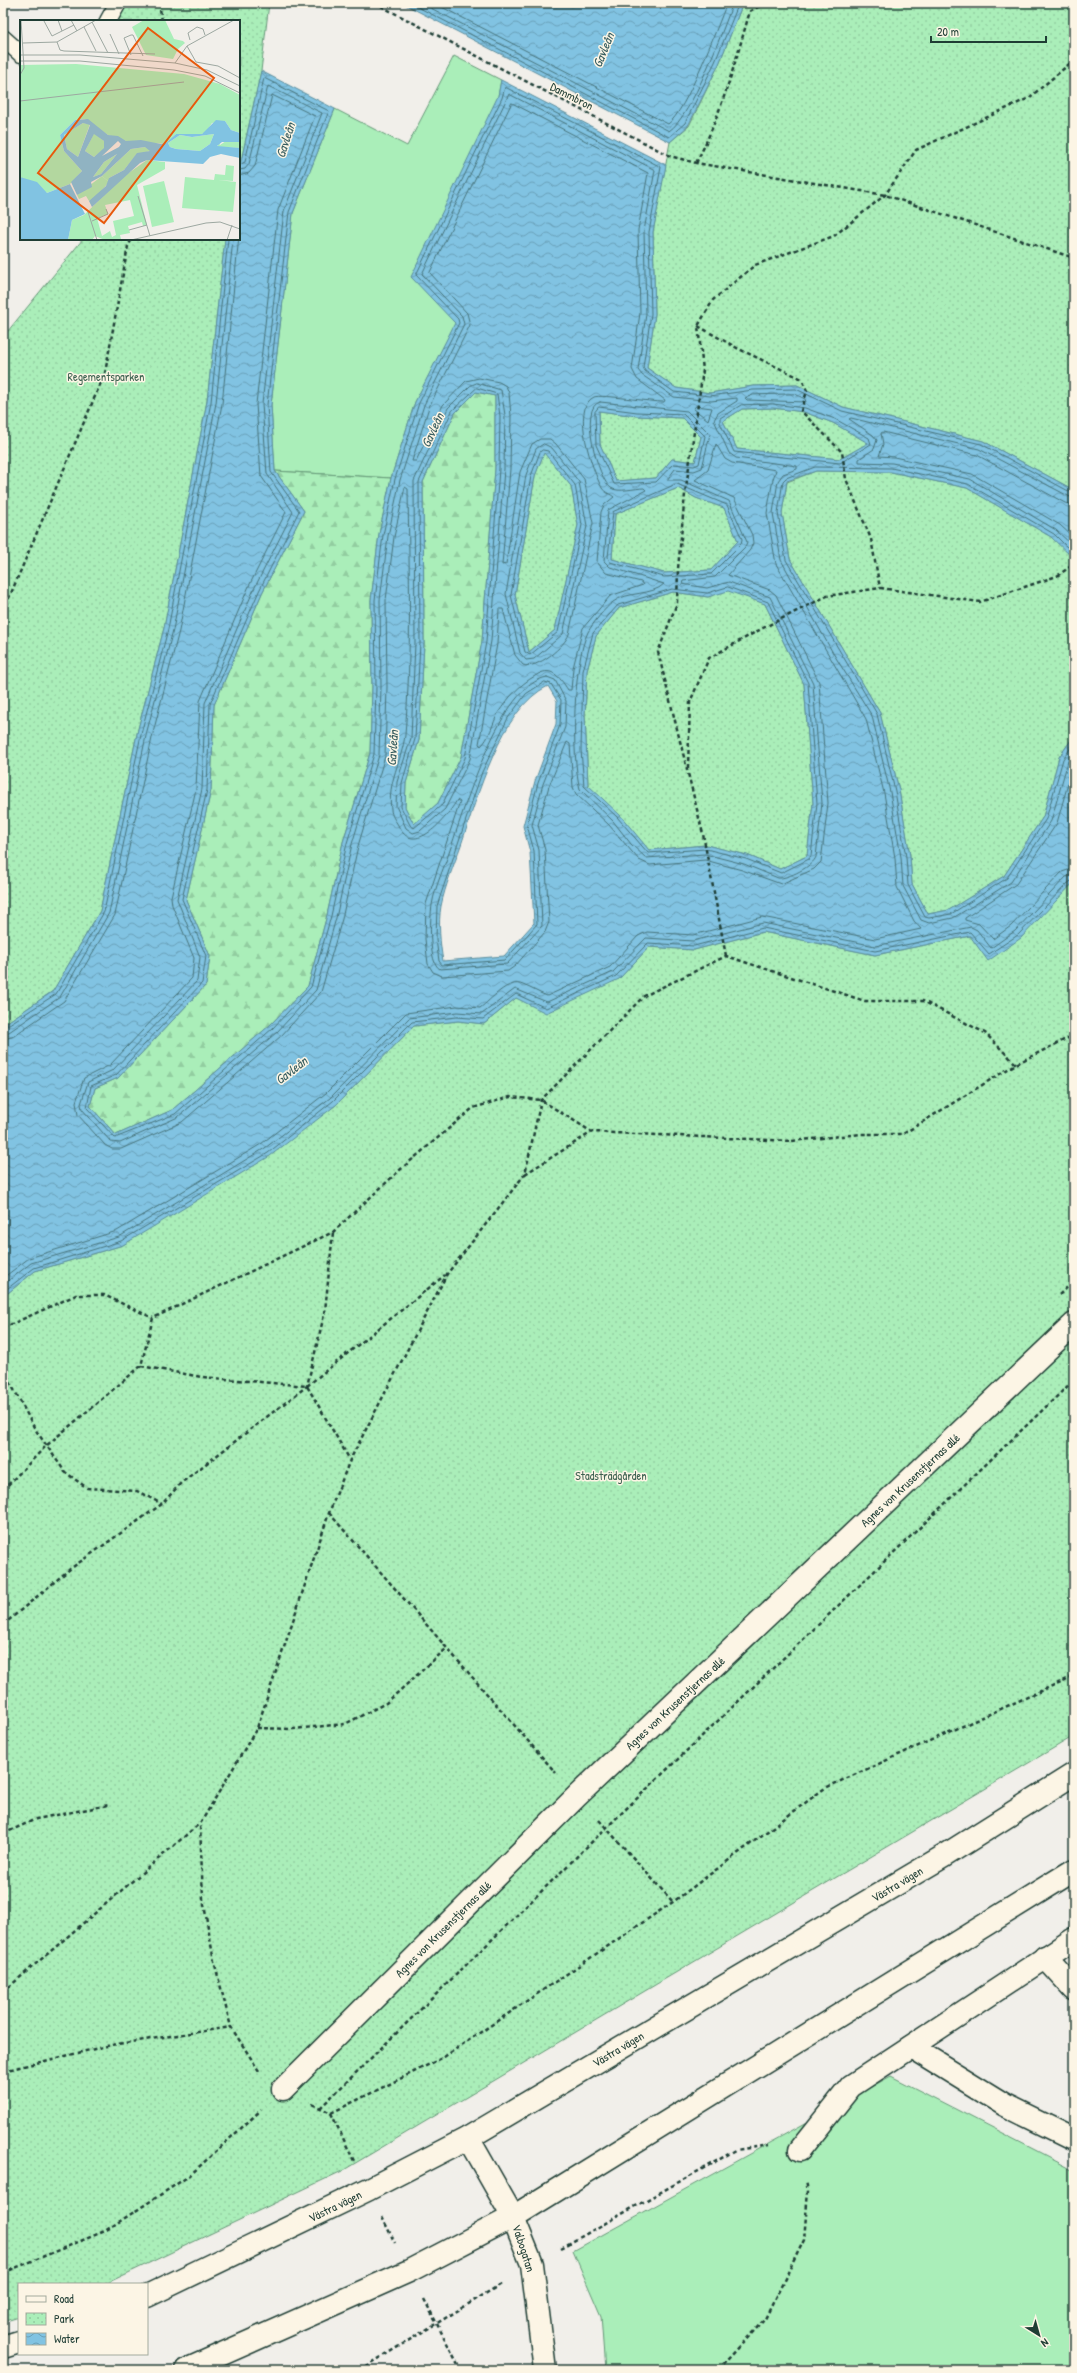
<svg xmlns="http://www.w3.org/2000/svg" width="1077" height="2373" font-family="'Patrick Hand',sans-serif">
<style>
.grass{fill:#aaeeb9;stroke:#649676}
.forest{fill:url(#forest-firs);stroke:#649676}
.park{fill:url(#park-dots);stroke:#649676}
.water{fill:url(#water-waves);stroke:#5a8d9c;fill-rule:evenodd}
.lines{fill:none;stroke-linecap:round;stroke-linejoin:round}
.shore{stroke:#46737a;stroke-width:1}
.service-casing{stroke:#1f3d34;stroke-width:19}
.pedestrian-casing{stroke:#1f3d34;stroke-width:25}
.minor-casing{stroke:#1f3d34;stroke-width:25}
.tertiary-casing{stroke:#1f3d34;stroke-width:25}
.secondary-casing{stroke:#1f3d34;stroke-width:25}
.path{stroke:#1f3d34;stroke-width:2.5;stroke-dasharray:4 3;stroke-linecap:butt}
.service{stroke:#fcf5e5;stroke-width:16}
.pedestrian{stroke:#fcf5e5;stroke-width:22}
.minor{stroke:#fcf5e5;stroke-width:22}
.tertiary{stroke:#fcf5e5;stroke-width:22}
.secondary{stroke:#fcf5e5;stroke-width:22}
.labels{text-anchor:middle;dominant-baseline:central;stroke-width:3;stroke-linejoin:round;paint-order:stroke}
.street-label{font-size:12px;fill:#1f3d34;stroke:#fcf5e5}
.park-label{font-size:12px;fill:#3b604f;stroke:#fcf5e5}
.water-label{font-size:13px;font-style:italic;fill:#385e60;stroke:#fcf5e5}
.inset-road{fill:none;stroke:#9da8a1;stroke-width:1}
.view{fill:#e8590c;fill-opacity:0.15;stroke:#e8590c;stroke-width:2}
.inset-edge{fill:none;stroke:#1f3d34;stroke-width:2}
</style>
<defs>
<pattern id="forest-firs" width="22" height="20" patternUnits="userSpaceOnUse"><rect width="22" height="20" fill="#aaeeb9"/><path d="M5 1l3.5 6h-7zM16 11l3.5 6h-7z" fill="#92cda0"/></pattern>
<pattern id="park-dots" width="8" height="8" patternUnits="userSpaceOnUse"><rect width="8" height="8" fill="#aaeeb9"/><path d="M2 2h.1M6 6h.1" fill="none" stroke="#92cda0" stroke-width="1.8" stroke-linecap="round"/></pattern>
<pattern id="water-waves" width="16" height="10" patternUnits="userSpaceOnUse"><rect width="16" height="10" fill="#81c3e2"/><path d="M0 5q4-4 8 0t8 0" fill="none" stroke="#69a0b8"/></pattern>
</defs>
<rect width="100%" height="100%" fill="#f1efea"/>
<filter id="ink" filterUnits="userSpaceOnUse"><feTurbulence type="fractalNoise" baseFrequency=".025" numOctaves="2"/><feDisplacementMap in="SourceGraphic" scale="8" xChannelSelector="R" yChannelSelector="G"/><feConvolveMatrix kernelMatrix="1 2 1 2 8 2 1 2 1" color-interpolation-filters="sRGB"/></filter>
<g filter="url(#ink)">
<g class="grass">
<path d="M454,56l47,24 -45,243 -41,79 -24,76 -116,-7 -4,-66 22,-192 42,-104 72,37z"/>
<path d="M891,2076l183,94v200h-469l-4,-54 -28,-65z"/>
</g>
<g class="forest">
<path d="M476,392l19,4v73l-13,172 -21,116 -23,46 -24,22 -9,-18 1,-24 13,-43 5,-97 -1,-161 32,-69z"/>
<path d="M275,471l116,7 -12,56 -8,66 1,87 -2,66 -27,89 -16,73 -19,71 -38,39 -98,85 -56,25 -26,-29 5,-18 23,-10 88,-93 4,-29 -24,-56 25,-110 3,-85 48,-112 42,-82z"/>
</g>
<g class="park">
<path d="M117,3h152l-8,68 -22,99v-149h-131z"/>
<path d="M743,3h331v487l-91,-49 -140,-34 -46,-22 -44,1 -43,7 -34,-5 -29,-20 8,-54 -2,-82 17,-90 19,-16 30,-62z"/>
<path d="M83,239h142l-18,162 -43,227 -26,101 -38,182 -47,80 -50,34v-688z"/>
<path d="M773,408l31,4 29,11 36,20 -29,16 -103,-10 -14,-28 19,-12z"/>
<path d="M599,411l38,5 45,2 19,19 -6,25 -23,-3 -16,19 -40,3 -16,-37z"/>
<path d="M544,452l27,34 7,39 -23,105 -26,22 -14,-57 20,-119z"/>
<path d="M816,471l75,1 76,16 85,49 22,22v177l-15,21 -16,60 -39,59 -55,34 -21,4 -16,-30 -2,-28 -11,-66 -19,-77 -90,-154 -8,-46 5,-31z"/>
<path d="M678,488l18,10 28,10 14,33 -27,29 -47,3 -52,-14 3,-45z"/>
<path d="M728,590l37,14 39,80 9,119 -6,53 -27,13 -33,-14 -41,-10 -57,5 -61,-65 -3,-70 2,-44 9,-35 23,-28 54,-16 35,5z"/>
<path d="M1074,882v854l-732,435 -237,113h-86v33l-16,5v-1025l32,-26 88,-26 213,-140 78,-79 44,-5 26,3 32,-26 103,-19 30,-32 45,3 69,-18 112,23 95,-19 99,-49z"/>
</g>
<g class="water">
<path d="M402,3h341l-24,61 -31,62 -18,16z"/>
<path d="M261,71l74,38 -42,104 -22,192 4,66 29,40 -42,82 -48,112 -3,85 -25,110 24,56 -4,29 -88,93 -23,10 -5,18 26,29 56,-25 98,-85 38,-39 19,-71 16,-73 27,-89 2,-66 -1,-87 8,-66 12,-56 24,-76 40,-79 -44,-46 87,-181 3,-16 165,85 -13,67 2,82 -8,54 29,20 34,5 43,-7 44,-1 46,22 140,34 91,49v69l-23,-22 -84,-49 -76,-16 -75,-1 -29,10 -5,32 8,46 90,154 19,77 11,66 2,28 16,30 21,-4 55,-34 39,-59 16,-60 15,-21v146l-53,56 -33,23 -18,-25 -95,19 -112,-23 -69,18 -45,-3 -30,32 -73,34 -30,-15 -32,26 -26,-3 -44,5 -78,79 -66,51 -147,89 -88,26 -32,26v-272l50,-34 47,-80 38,-182 26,-101 43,-227 18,-162h14v-69zM476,392l19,4v73l-13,172 -21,116 -23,46 -24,21 -9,-17 1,-24 13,-43 5,-97 -1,-161 32,-69zM773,408l31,4 29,11 35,20 -28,16 -103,-10 -14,-28 19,-12zM599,411l38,5 45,2 19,19 -6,25 -23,-3 -16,19 -40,3 -16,-37zM544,453l27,33 7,39 -23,105 -26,22 -14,-57 20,-119zM678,488l18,10 28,10 14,33 -27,29 -47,3 -52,-14 3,-45zM728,591l37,13 39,80 9,119 -6,53 -27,13 -33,-14 -41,-10 -57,5 -29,-35 -32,-30 -3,-70 2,-44 9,-35 23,-28 54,-16 35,5zM548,686l9,15 -1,23 -21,57 -12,45 7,26 4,71 -30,33 -61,5c-3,-17 -5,-38 -2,-55 4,-20 13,-41 20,-61 16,-47 40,-137 87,-159z"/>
</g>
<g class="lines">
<g class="shore">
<path d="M410,3l259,134 16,-14 30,-61 24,-59"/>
<path d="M421,3l248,128c23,-15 53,-99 64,-128"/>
<path d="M434,3l234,121c18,-12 49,-97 59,-121"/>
<path d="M512,103l136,70 -10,57 2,83 -8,56 5,10 28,21 -1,2c-14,0 -62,-8 -70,-5 -24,11 -1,75 8,91 3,5 9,6 12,9l-10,8 -3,7 -4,50 9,11 35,9 2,3 -33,11 -27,32 -10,40 -2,22h-3c-9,-14 -17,-25 -33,-14 -16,9 -27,22 -37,37 -5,10 -9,26 -17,33l-2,-2 18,-100 2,-35h4l12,46 8,10c14,5 42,-19 46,-31l24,-111 -9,-44 -28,-35 -6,-5h-10l-8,5 -12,28 -14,92 -4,1 8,-96 1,-53 -2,-23 -3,-7 -7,-4 -20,-4 -13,3 -23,24 -27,56h-4l17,-54 41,-82 -3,-12 -37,-40z"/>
<path d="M239,165l6,-3 19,-84 65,33 -40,101 -22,193 4,67 28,39 -40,80 -49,113 -3,86 -25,109 24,57 -4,27 -86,92 -25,11 -4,22 28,30 60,-24 98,-86 38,-41 20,-71 16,-73 27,-89 2,-67 -1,-87 8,-65 12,-56 24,-76 40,-80 -1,-4 -42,-44 86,-177 3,-11 156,80 -12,65 2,82 -8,53 2,4 29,21 36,4 43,-6 43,-1 46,22 139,33 93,50"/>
<path d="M239,170l6,-1 4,-5 19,-78 54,27 -38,98 -22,193 5,70 26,38 -39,77 -49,114 -3,86 -25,110 23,58 -3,24 -84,89 -25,12 -7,22 1,5 29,33 9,1 58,-26 99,-85 39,-42 20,-72 16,-74 27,-89 2,-68 -1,-87 8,-64 12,-56 24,-75 40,-81 -2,-8 -40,-42 87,-180 146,76 -11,61 2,83 -8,56 4,5 32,22 37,4 26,-3v3l-19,12 -4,7 15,33 7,5 61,8v3l-14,5 -5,7 -5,32 8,47 52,93 39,63 18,76 11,65 2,29 18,34 8,3 24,-5 58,-36 40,-61 17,-60 6,-9"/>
<path d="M477,383l24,7 4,25 -1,54 -13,172 -21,118 -25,50 -25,22 -7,2 -7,-5 -10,-22 1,-24 14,-44 4,-95 -1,-162 34,-73 22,-22z"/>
<path d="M477,388l20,6 3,22 -1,53 -13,173 -21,116 -23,47 -28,23 -4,-3 -9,-18 1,-24 13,-44 5,-96 -1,-161 33,-71z"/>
<path d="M795,394l10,5 1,3 -59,-2 -2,-2 8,-3z"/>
<path d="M600,402l87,9 23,23 -8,34 -8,3 -19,-2 -8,11h14l48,21 18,41 -2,5 -30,30 -32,4 -1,3 25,4 22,-6 41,15 43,86 9,120 -6,54c-3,9 -28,22 -38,21l-34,-14 -39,-10 -59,4 -15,-14 -18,-23 -33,-32c-9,-33 -7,-127 8,-157 5,-9 17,-24 25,-30 14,-11 39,-6 51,-18l-54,-17 -6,-6 4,-51 38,-20 -2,-2c-8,0 -26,5 -33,0 -13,-8 -33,-82 -11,-86z"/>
<path d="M773,404l32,4 30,11 34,19 2,6 -31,19 -106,-11 -14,-29v-5l21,-13z"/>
<path d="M696,406l16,2 -4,12 -14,-11z"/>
<path d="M599,407l38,5 46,2 22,22 -6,28 -5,2 -21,-2 -17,18 -42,2 -18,-39 -1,-33z"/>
<path d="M544,444l8,4 27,34 8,44 -24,108 -29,25 -8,1 -6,-7 -14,-59 20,-119 10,-26z"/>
<path d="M543,450l5,1 27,34 7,40 -24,107 -28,23 -5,-3 -14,-57 20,-119 9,-24z"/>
<path d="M677,484l50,21 15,34 -1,5 -30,30 -47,3 -54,-15 -2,-5 5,-45z"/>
<path d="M1074,499l-95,-50 -128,-31 -2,1 24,16 4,5 -3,9 -15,10v3l33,1 78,16 86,51 18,17"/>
<path d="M1074,505l-9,-2 -88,-48 -94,-23 -2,1 2,11 -4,12 15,1 78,17 88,51 14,13"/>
<path d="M1074,554l-20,-20 -86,-50 -77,-16 -76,-1 -29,11 -3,3 -5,32 8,47 91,154 18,77 11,66 2,28 17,32 4,1 22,-4 56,-36 39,-59 17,-60 11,-16"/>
<path d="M728,587l40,15 40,81 9,120 -6,53 -2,3 -28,14 -35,-14 -40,-10 -58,4 -31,-36 -33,-31 -3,-36 2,-79 10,-38 25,-28 54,-16 35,4z"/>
<path d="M547,677l8,3 11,21 -1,26 -22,57 -11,41 7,25 3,76 -35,38 -67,5c-12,-6 -10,-51 -8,-64 3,-19 13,-39 19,-58 14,-40 49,-162 96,-170z"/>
<path d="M545,682l6,2 10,16 -1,25 -22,58 -11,42 7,26 3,73 -32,36 -63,5 -3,-4 -3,-22 1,-33 45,-134 26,-54 18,-24z"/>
<path d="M1074,762l-17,61 -41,61 -51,34v2l14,4 14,15 18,-13 51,-54 12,-4"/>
<path d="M3,1028l53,-34 48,-82 38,-182 26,-101 43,-227 17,-163"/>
<path d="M3,1033l6,-1 51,-35 49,-84 38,-182 26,-101 43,-227 17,-164"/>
<path d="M3,1039l9,-2 52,-36 51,-86 38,-182 26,-102 43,-227 17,-168"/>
<path d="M3,1278l26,-20 88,-27 144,-87 65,-51 80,-80 51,-7 23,2c11,-8 28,-30 43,-23 8,3 16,8 24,11l63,-29 28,-31 9,-4 46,3 69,-18 113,22 46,-10 -7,-8 -17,-34 -2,-29 -11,-65 -18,-74 -90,-155 -9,-51 6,-34 3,-9 -44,-7 -7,-4 -9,-15 -8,26 -13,10 39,18 18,37 1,8 -3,7 -22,25 42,15 6,5 43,87 9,121 -7,59 -7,7 -33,15 -39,-14 -37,-10 -55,5 -11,-5 -30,-35 -33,-31 -3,-7 -3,-43 -3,-2 -18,44 -11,39 7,25 4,72 -4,10 -30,34 -7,5 -66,5 -9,-4 -5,-8 -3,-25 1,-35 34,-102 -3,-2c-10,18 -44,59 -59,25 -3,-5 -7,-10 -7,-16 -4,-27 11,-48 14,-74 7,-82 4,-164 3,-246l-3,-2 -11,50 -8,63 1,87 -2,69 -27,90 -16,73 -21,73 -40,44 -99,86 -61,27h-9l-7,-4 -27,-30 -2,-13 8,-24 26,-13 82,-87 2,-20 -22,-53 -1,-8 25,-108 4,-88 49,-115 37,-74 -25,-36 -5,-72 22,-194 37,-94 -43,-21 -17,71 -6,7 -10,3"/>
<path d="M3,1285l28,-22 88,-26 146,-89 65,-50 79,-80 48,-6 25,2 33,-25 32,13 66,-30 33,-34 47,3 70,-18 112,23 96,-19 6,3 14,18 24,-17 51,-54 8,-3"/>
<path d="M3,1292l31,-24 87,-27 147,-88 65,-52 79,-79 45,-5 26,2 33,-25 30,14 70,-32 32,-33 46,3 69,-18 112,23 95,-19 19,22 29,-19 49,-51 7,-5"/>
</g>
<defs>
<g id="service">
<path d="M108,21l10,-18"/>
<path d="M3,38l18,16"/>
</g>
<path id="pedestrian" d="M283,2089l294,-293 497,-472"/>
<g id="minor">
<path d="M1045,1957l29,32"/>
<path d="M911,2047l94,58 69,34"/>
<path d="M800,2150l51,-64 223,-147"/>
</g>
<path id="tertiary" d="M513,2217l19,47 13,106"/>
<g id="secondary">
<path d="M468,2138l45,79"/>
<path d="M147,2296l222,-107 99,-51 476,-282 130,-82"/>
<path d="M3,2347l16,-5"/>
<path d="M186,2370l223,-99 104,-54 561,-347"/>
</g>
</defs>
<use href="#service" class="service-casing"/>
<use href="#pedestrian" class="pedestrian-casing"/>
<use href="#minor" class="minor-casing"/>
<use href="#tertiary" class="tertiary-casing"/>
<use href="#secondary" class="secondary-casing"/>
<g class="path">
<path d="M159,3l3,18"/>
<path d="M375,3l295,153 26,7 189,32 189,63"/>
<path d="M696,163c25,-48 39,-100 54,-152l16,-8"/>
<path d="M698,326l39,22 65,31 5,12 -6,20 41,41 4,27 25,60 9,49"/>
<path d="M3,612l102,-239 23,-127 4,-7"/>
<path d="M688,768l2,-66 19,-44 54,-30 64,-32 53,-8 100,14 77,-26 17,-12"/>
<path d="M726,956l-23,-122 -45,-182 19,-49 1,-34 7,-75 18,-124 -5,-44 15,-26 42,-35 79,-29 51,-41 31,-45 113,-52 45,-38"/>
<path d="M525,1174l67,-42"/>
<path d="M1059,1295l15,-14"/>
<path d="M3,1328l73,-33h28l49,23"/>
<path d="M141,1366l61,11 105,9 43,74"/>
<path d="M3,1369l32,60 30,43 22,16 50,3 25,13"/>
<path d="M307,1386l138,-111"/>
<path d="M3,1490l43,-44 95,-80 12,-48 180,-86 68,-63 72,-61 37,-11 31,3 51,32 200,9 69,-7h42l113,-70 58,-29"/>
<path d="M329,1513l227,260"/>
<path d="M3,1625l67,-56 92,-65 19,-21 126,-97 18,-75 8,-79"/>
<path d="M257,1728l36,1 52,-5 41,-21 61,-55"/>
<path d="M599,1820l74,82"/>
<path d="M3,1834l33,-15 73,-14"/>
<path d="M3,1992l196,-168"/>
<path d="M3,2071l108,-26 120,-18"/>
<path d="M259,2071l-28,-44 -17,-66 -11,-62 -3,-75 57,-96 72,-215 21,-53 97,-186 78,-100 16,-74 103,-104 82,-40 139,45h58l62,32 31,31"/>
<path d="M312,2104l19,9 113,-56 229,-155 152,-114 249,-112"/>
<path d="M320,2108l286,-280 468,-448"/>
<path d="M331,2113l23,48"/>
<path d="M382,2217l13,26"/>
<path d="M561,2248l175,-98 33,-5"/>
<path d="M3,2273l102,-42 84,-55 72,-66"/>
<path d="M424,2299l37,71"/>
<path d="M360,2370l143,-87"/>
<path d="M718,2370l47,-51 39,-79 4,-49 -2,-10"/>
</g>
<use href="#service" class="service"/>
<use href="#pedestrian" class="pedestrian"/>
<use href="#minor" class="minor"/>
<use href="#tertiary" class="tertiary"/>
<use href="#secondary" class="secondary"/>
</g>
</g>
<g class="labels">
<g class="street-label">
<text transform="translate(572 96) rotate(27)">Dammbron</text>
<text transform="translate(910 1480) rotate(-43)">Agnes von Krusenstjernas allé</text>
<text transform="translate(675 1703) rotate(-43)">Agnes von Krusenstjernas allé</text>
<text transform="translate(897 1884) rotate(-31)">Västra vägen</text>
<text transform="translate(443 1929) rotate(-45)">Agnes von Krusenstjernas allé</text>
<text transform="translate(618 2049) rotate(-31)">Västra vägen</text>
<text transform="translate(335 2206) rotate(-26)">Västra vägen</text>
<text transform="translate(524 2248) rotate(72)">Valbogatan</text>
</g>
<g class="park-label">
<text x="106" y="376">Regementsparken</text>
<text x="611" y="1475">Stadsträdgården</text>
</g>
<g class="water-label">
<text transform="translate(603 50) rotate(-68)">Gavleån</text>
<text transform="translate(285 140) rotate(-72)">Gavleån</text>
<text transform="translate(432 430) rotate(-65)">Gavleån</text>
<text transform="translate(392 748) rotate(-86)">Gavleån</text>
<text transform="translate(291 1070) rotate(-38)">Gavleån</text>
</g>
</g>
<g transform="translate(20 20)">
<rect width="220" height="220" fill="#f1efea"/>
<path d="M124,0h21l9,19 9,2 2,2 -7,6 -5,10 -27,-4 -14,-28zM206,145l8,1 -1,15 -15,-1 18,2 -3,30 -51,-4 3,-31 29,3 1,-6 10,1zM82,156l7,6 -13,15 -7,4 -3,-5 -7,3 -2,-4zM144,161l10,41 -22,5 -9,-41z" fill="#aaeeb9"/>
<path d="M125,127l5,1v3l-14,4 -12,15 -15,8v4l-7,-6 29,-27zM97,134l-16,20 -8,3 11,-15z" fill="#aaeeb9"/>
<path d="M56,44l108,10 36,10 20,11v38l-9,-3 -6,-9 -13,2 -6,9 -4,2h-26l-10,10 -40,-3 -18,-6 -23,-16 -10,1 -15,15 4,16 18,20 -12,13 -23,9 -27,-16v-112zM63,103l7,1 -12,33 -11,-8 -3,-14zM74,113l10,8 1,7 -11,9 -9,-6zM194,114l-4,10 -10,7 -24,-2 -6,-2 -2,-4 12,-8 12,2zM206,121l14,1v6l-23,-1 2,-4 1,2zM127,140l18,2v7l-28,16 10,40 -4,1 -1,-4 -14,4 2,7 -10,2 1,4 -5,1h-11l-10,-4 -3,4h-24l4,-20 12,-5 39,-38zM110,180l4,16 -21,5 3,14 -4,2 -2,-6 -8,5 -5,-18 11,-4 -3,-9z" fill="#aaeeb9" fill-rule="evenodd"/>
<path d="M68,99l20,16 10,1 8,5 15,-1 20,4 5,-1 10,-9h26l14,-14 9,1 6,9 9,3v9h-18l-5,4 23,2v10l-19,-4 -11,3 -7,7 -56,-4 -7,3 -48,44 -3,-6 17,-15 3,-8 15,-8 13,-17 13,-2 -5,-4 -14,2 -29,27 -11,6 1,5 -15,8 -6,-13 11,-11 -18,-20 -4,-16 15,-15zM63,103l7,2 -12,32 -11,-8 -3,-14zM74,114l10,7v7l-10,9 -9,-6zM194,114l-4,10 -10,7 -24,-2 -6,-2 -2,-4 12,-8 12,2zM98,121l3,3 -2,3 -17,9zM97,134l-16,20 -8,3 11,-15zM0,157l17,5 10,11 23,-9 15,30 -13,6 -4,20h-48z" fill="#81c3e2" fill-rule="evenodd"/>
<path class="inset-road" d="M38,0l4,11 12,-6M51,0l6,11M24,1l8,15 10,-5M72,2l16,31M64,7l12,24M90,14l9,20M170,20l-2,-7 9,-6 6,2 2,6M37,22l3,8 4,1 91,3M3,23l34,-1 39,-22M167,26l9,16 22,4 22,12M0,35h60l95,8 32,7 33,16M111,35l-7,-17 7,-3h2l10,21M0,41h60l94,9 31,6 35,17M155,43l12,-17 47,-26M0,55l4,-7 -3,-48M0,81l164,-19M118,176l12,40M68,192l9,28M72,201l16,-7 -2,-5M109,210l18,-5M111,220l75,-17 14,-1 20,7M207,220l5,-15"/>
<path class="view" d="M128,8l66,50 -110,145 -66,-50z"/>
<rect width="220" height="220" class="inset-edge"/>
</g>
<rect width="1077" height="2373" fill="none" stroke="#fcf5e5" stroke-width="16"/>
<rect x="8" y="8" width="1061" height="2357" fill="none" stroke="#1f3d34" stroke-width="1.5" filter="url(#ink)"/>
<rect x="18" y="2283" width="130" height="72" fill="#fcf5e5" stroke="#a4ab9e"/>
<rect x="26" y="2296" width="20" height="6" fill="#fcf5e5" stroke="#a4ab9e"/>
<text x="54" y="2303" font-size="12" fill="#1f3d34">Road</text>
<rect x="26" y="2313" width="20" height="12" fill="url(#park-dots)" stroke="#a4ab9e"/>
<text x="54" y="2323" font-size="12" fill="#1f3d34">Park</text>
<rect x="26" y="2333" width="20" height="12" fill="url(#water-waves)" stroke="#a4ab9e"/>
<text x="54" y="2343" font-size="12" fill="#1f3d34">Water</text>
<g transform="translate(1039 2335) rotate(143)" stroke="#fcf5e5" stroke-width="3" paint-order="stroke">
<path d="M0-3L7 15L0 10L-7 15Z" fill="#1f3d34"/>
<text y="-6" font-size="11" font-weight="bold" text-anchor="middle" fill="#1f3d34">N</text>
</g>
<path d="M931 36v6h115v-6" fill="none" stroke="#1f3d34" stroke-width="2"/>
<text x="937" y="36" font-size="12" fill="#1f3d34" stroke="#fcf5e5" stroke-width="3" paint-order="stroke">20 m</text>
</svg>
